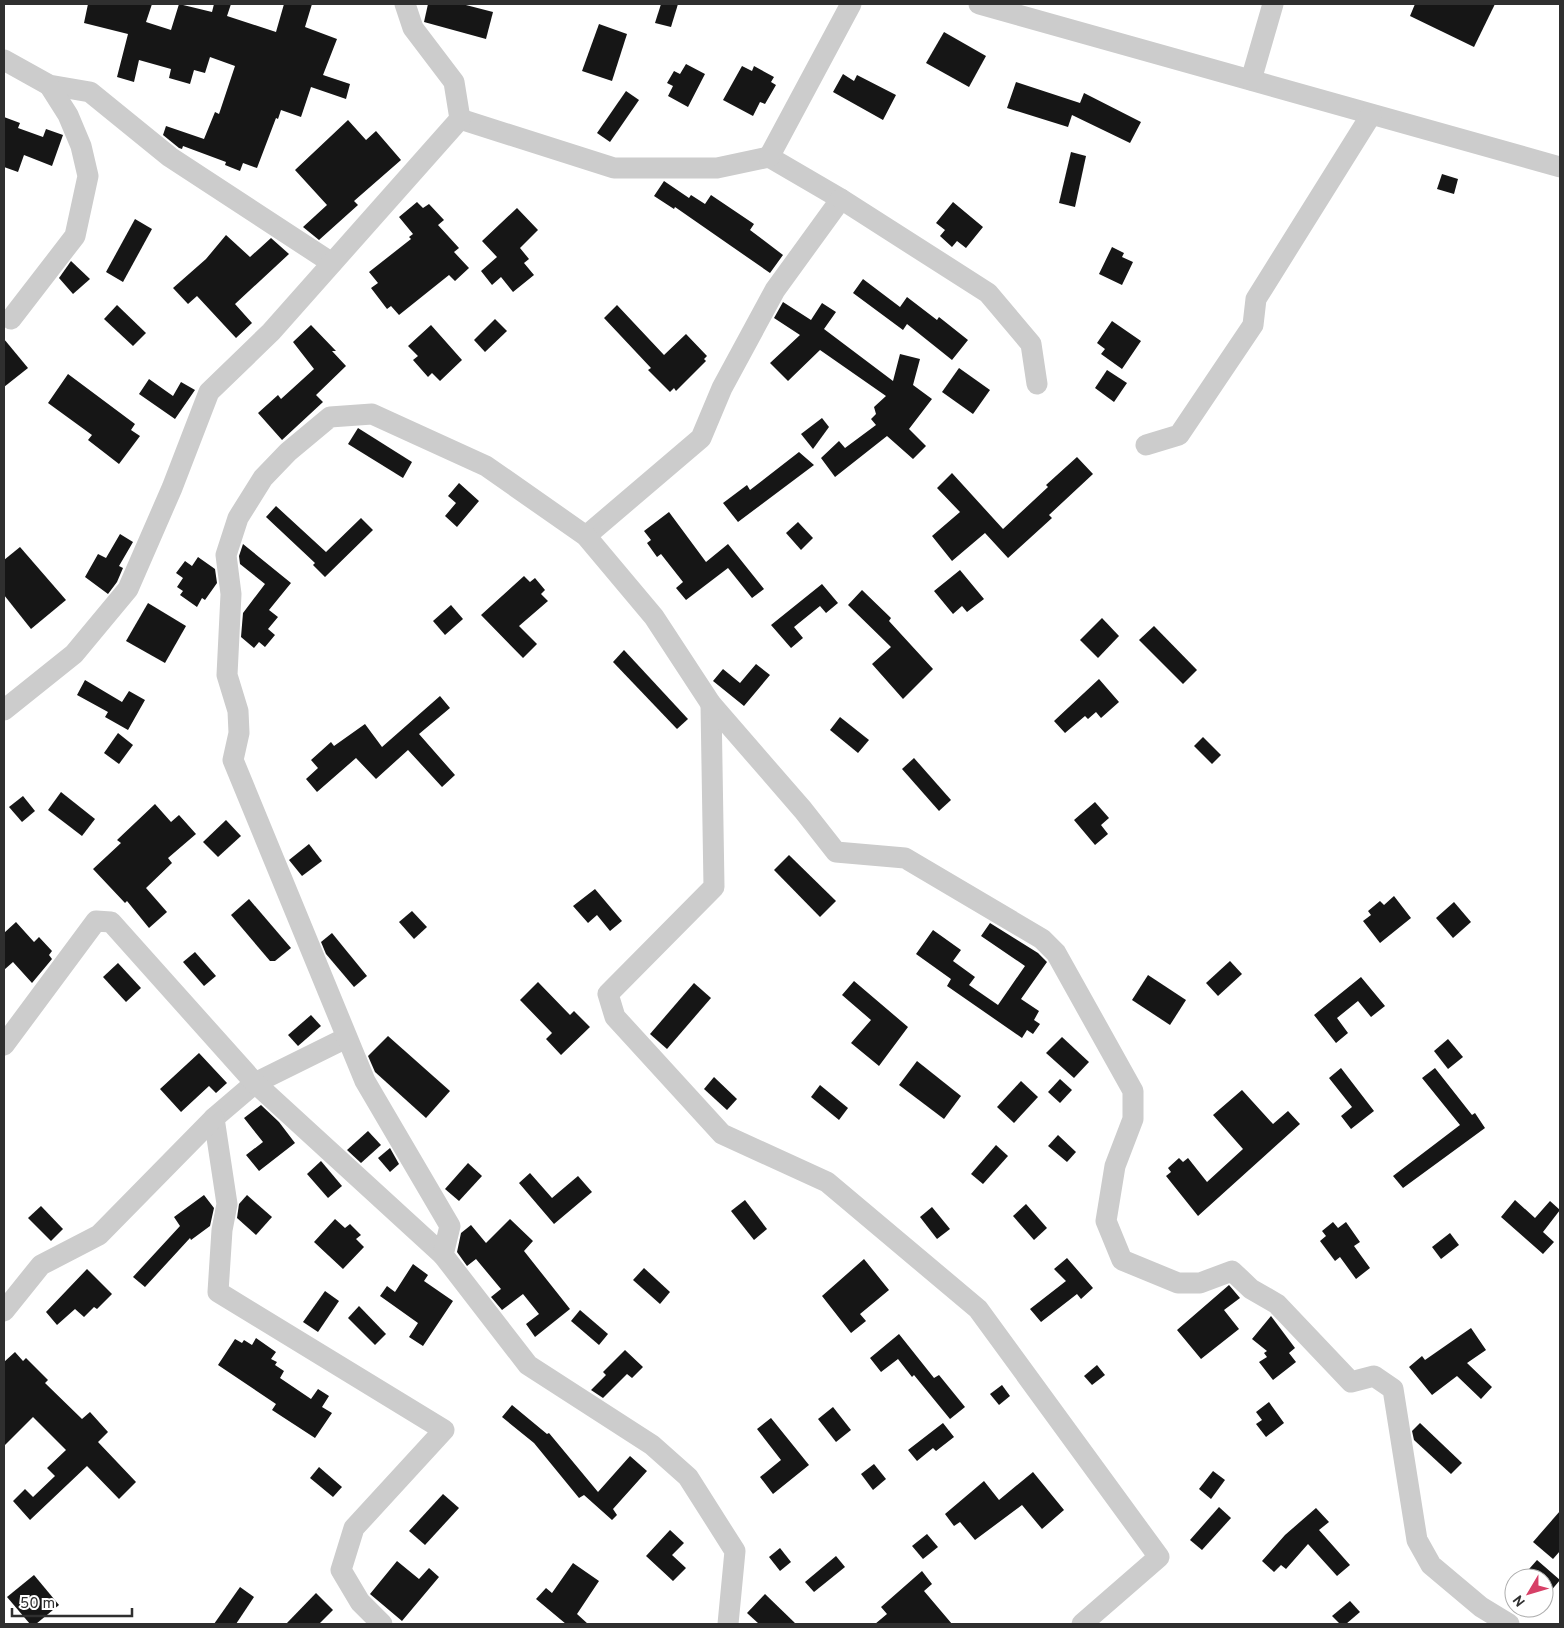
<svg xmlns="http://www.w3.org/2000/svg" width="1564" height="1628" font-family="Overpass,sans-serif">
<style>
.building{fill:#161616}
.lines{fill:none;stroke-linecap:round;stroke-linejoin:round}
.minor{stroke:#ccc;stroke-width:21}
</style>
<rect width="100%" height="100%" fill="#fff"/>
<g class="building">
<path d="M88,4h64l-6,18 25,8 8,-26 33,8 2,-8h17l-4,12 49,16 8,-28h28l-7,23 32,12 -14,36 27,9 -4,15 -35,-12 -10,30 -20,-7 -3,9 -2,-1 -19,50 -14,-5 -3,8 -15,-6 1,-3 -43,-16 -1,3 -3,-1 -16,-13 3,-9 38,13 11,-27 4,2 16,-48 -25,-9 -5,16 -11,-3 -4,14 -21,-6 2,-9 -32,-9 -5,22 -17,-5 11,-43 -44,-11z"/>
<path d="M428,4h34l31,8 -7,27 -62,-17z"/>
<path d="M661,4h17l-7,23 -16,-4z"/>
<path d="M1415,4h80l-21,43 -64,-31z"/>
<path d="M599,24l28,10 -15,47 -30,-10z"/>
<path d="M944,32l42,24 -17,31 -43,-24z"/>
<path d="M686,64l19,10 -17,33 -20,-11 5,-10 -6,-3 7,-12 6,3z"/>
<path d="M742,66l10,5 2,-5 20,11 -3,5 5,3 -11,19 -5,-2 -7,14 -30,-16z"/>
<path d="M843,74l11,7 3,-6 39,20 -13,25 -50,-28z"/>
<path d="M1016,82l64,21 4,-10 57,29 -11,21 -58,-28 -4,12 -61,-19z"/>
<path d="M626,91l13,9 -29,42 -13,-9z"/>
<path d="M4,117l16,6 -2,5 25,9 3,-8 17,6 -11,31 -28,-11 -6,17 -14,-5z"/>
<path d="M348,120l18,20 10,-9 25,29 -47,41 4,4 -39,35 -16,-13 24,-22 -32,-35z"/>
<path d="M1071,152l15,4 -11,51 -16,-4z"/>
<path d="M1442,174l16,5 -4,15 -17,-5z"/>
<path d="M664,181l25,17 2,-3 14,9 6,-9 43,29 -4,6 33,25 -13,18 -95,-66 -1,2 -20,-13z"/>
<path d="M417,202l6,6 6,-4 15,16 -6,5 21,23 -5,4 15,16 -14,13 -6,-6 -50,40 -8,-9 -4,3 -16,-21 7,-5 -9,-11 42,-33 -2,-2 4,-3 -14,-17z"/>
<path d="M953,202l30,25 -17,21 -9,-7 -5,6 -12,-11 5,-6 -9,-7z"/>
<path d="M517,208l21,22 -18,18 9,11 -5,4 10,12 -21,17 -12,-15 -9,8 -11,-14 16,-14 -15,-16z"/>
<path d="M135,219l17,10 -29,53 -17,-10z"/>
<path d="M226,235l24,22 21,-19 18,16 -54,50 17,19 -16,15 -39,-42 -9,8 -15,-16 33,-29z"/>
<path d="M1112,247l12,6 -2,4 11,5 -11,23 -23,-11z"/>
<path d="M71,261l19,18 -17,15 -14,-16z"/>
<path d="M863,279l37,28 7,-10 30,23 2,-3 29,23 -16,20 -45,-36 -4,6 -50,-37z"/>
<path d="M783,302l28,18 11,-17 14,9 -12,17 69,52 7,-27 20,5 -7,26 19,14 -23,30 17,17 -13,13 -26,-23 -52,41 -14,-19 18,-17 6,7 31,-23 -5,-6 5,-5 -2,-7 12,-11 -66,-46 -32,31 -18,-18 30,-28 -26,-17z"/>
<path d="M117,305l29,28 -13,13 -29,-27z"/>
<path d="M617,305l47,50 22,-21 21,22 -3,3 2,2 -30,30 -2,-3 -4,4 -22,-22 3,-2 -47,-50z"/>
<path d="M495,319l12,12 -22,21 -11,-12z"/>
<path d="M1112,321l29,20 -19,28 -21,-15 4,-5 -8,-6z"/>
<path d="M311,325l25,26h-4l14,15 -30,29 7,7 -41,38 -24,-27 20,-18 3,4 33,-30 -21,-27z"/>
<path d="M431,325l31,35 -22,21 -8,-8 -4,4 -15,-17 5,-4 -10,-10z"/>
<path d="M4,339l24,29 -24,19z"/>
<path d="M959,368l31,22 -17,24 -31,-22z"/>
<path d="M1107,370l20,13 -13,19 -19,-14z"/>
<path d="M68,374l67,50 -4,6 9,6 -21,28 -31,-24 4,-5 -44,-32z"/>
<path d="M149,379l24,17 8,-14 14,8 -20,29 -36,-25z"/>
<path d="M822,418l7,9 -16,22 -12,-15z"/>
<path d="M358,428l54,34 -9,16 -55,-34z"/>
<path d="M799,452l15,13 -76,57 -15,-19 24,-18 3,5z"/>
<path d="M1077,457l16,17 -44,41 3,3 -44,40 -23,-25 -33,28 -20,-25 28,-24 -23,-24 15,-15 51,56 45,-42 -2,-2z"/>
<path d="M459,483l20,18 -22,26 -12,-11 11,-13 -8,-7z"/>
<path d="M276,506l50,46 35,-34 12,12 -48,47 -12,-12 2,-2 -49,-46z"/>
<path d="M669,512l37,50 22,-18 36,45 -12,9 -24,-30 -42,32 -10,-12 7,-6 -22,-28 -4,3 -10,-14 4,-3 -7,-9z"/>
<path d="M798,522l15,16 -12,12 -15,-17z"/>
<path d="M120,534l13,8 -14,24 4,2 -6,14 -9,12 -23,-17 13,-23 8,4z"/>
<path d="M243,544l48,39 -22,27 9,7 -10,12 7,6 -10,12 -6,-5 -5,6 -13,-11 2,-24 22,-29 -25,-20 -1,-8z"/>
<path d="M20,547l46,53 -35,29 -27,-34v-35z"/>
<path d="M198,557l17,12 2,14 -12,17 -3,-2 -5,9 -17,-12 3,-4 -6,-4 6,-9 -7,-5 9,-12 7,5z"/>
<path d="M960,570l24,29 -17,13 -5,-6 -9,8 -19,-23z"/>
<path d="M524,576l6,6 5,-4 10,12 -4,4 7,7 -29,25 18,18 -14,14 -42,-43z"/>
<path d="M822,584l16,19 -12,10 -6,-7 -26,21 9,11 -12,10 -20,-23z"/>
<path d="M862,590l29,28 -2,3 44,48 -30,30 -31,-35 19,-17 -43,-42z"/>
<path d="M148,603l38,23 -21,37 -39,-22z"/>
<path d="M451,605l12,14 -18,16 -12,-14z"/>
<path d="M1102,618l17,18 -21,22 -18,-18z"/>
<path d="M1154,626l43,44 -14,14 -44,-44z"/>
<path d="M624,650l64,69 -11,10 -64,-67z"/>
<path d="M756,664l14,11 -26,31 -31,-25 10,-12 17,14z"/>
<path d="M1099,679l20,23 -18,16 -5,-6 -8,7 -3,-3 -20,17 -11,-12z"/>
<path d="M85,680l37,22 7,-11 16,9 -17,30 -23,-13 3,-5 -31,-17z"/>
<path d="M440,696l10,12 -31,26 36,41 -13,12 -34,-37 -32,29 -20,-21 -39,34 -11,-13 12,-11 -7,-8 20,-18 3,4 31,-22 17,23z"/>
<path d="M840,717l29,23 -11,13 -28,-23z"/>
<path d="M118,733l15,12 -14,19 -15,-11z"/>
<path d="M1203,737l18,18 -9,9 -18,-18z"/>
<path d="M914,758l37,42 -12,11 -37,-42z"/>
<path d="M61,792l34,27 -13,17 -34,-26z"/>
<path d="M23,796l12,15 -13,11 -13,-15z"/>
<path d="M1095,802l14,16 -8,7 7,9 -13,11 -21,-25z"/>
<path d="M155,804l16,18 8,-7 17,19 -28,24 4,5 -26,25 21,24 -18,16 -22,-27 -2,2 -32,-34 28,-26 -4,-3z"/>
<path d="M226,820l15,16 -23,21 -15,-15z"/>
<path d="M309,844l13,17 -20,15 -13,-16z"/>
<path d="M789,855l47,46 -16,16 -46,-47z"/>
<path d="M595,889l27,32 -12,10 -13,-16 -9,8 -15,-17z"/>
<path d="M1394,896l17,22 -31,25 -17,-22 8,-6 -3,-4 12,-10 4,4z"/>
<path d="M249,899l42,49 -16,13h-5l-39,-46z"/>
<path d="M1454,902l17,20 -18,16 -17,-20z"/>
<path d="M412,911l15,16 -13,12 -15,-17z"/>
<path d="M16,922l18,20 5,-5 13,14 -3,4 3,4 -20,24 -19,-21 -9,8v-37z"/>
<path d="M990,923l48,30 9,9 -26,37 18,12 -5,9 6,4 -7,10 -6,-4 -5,8 -75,-52 4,-7 -35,-25 17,-24 28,20 -8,11 22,16 -6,8 29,20 27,-39 -44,-30z"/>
<path d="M332,933l35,43 -13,11 -28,-33 -5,-12z"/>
<path d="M195,952l21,24 -12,10 -21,-24z"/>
<path d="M1230,961l12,13 -24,22 -12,-13z"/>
<path d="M118,963l23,25 -15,14 -23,-25z"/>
<path d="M1148,975l38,25 -16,25 -38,-25z"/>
<path d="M1361,977l24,29 -14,11 -13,-16 -21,17 11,15 -12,10 -22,-28z"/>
<path d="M854,981l54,46 -29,39 -28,-23 20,-23 -29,-25z"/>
<path d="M538,982l32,33 4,-4 16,16 -29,28 -15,-16 6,-6 -32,-33z"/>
<path d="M694,983l17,15 -44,51 -17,-15z"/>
<path d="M311,1015l10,11 -23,20 -10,-11z"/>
<path d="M388,1036l62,55 -24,27 -51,-46 -7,-16z"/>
<path d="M1062,1037l27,25 -15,16 -28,-25z"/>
<path d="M1448,1039l15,18 -15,12 -14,-18z"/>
<path d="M199,1053l28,30 -11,10 -7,-7 -28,26 -21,-23z"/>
<path d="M917,1061l44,35 -17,23 -45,-34z"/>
<path d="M1341,1068l33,43 -23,18 -10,-13 11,-9 -23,-29z"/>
<path d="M1435,1068l37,47 3,-2 10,15 -82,60 -10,-12 67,-51 -38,-47z"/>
<path d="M714,1077l23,22 -10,11 -23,-21z"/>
<path d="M1060,1079l12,11 -12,13 -12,-11z"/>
<path d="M1021,1081l17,16 -24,26 -17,-16z"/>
<path d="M820,1085l28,23 -9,12 -28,-23z"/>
<path d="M1242,1090l31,34 15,-13 12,13 -102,92 -32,-40 5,-4 -3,-4 11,-10 4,4 5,-4 19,24 36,-33 -30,-34z"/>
<path d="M261,1105l18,17 16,21 -36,28 -13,-16 17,-13 -19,-24z"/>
<path d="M368,1131l13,14 -20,18 -14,-13z"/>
<path d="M1058,1135l18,17 -9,10 -19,-16z"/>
<path d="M996,1145l12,11 -25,28 -12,-10z"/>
<path d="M390,1148l9,16 -9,8 -12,-14z"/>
<path d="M321,1161l21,25 -14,12 -21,-24z"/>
<path d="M468,1163l14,13 -23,25 -14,-12z"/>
<path d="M530,1173l22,25 26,-22 14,16 -38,32 -35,-41z"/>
<path d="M204,1195l10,13 -4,18 -19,14 -1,-2 -45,49 -12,-10 47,-51 -6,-9z"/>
<path d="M247,1195l25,22 -16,18 -19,-17 2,-14z"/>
<path d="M745,1200l22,29 -13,11 -23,-29z"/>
<path d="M1515,1200l20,18 15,-17 10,9 -17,22 11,10 -11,12 -42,-37z"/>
<path d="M1026,1204l21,24 -13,12 -21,-24z"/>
<path d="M41,1206l22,23 -12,12 -23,-23z"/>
<path d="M932,1207l18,22 -13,10 -17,-22z"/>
<path d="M335,1219l10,9 5,-4 11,11 -5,4 8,8 -21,22 -29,-27z"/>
<path d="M510,1219l23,22 -9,10 46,58 -35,28 -9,-13 13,-10 -16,-20 -21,16 -11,-13 10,-8 -25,-30 -9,7 -10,-14 4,-19 10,-8 15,18z"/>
<path d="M1333,1222l5,6 8,-6 14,20 -6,4 16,22 -14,11 -16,-22 -5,4 -15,-20 6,-5 -4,-5z"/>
<path d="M1450,1233l9,12 -18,14 -9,-12z"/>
<path d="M1067,1258l26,30 -12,11 -4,-5 -36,28 -11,-13 36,-28 -12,-12z"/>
<path d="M864,1259l25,31 -29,24 6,7 -15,12 -29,-37z"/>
<path d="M413,1264l15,11 -4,6 29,20 -30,45 -14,-9 9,-14 -38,-27 7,-10 8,6z"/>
<path d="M644,1268l26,24 -10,12 -27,-24z"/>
<path d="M87,1269l25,25 -15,15 -3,-2 -10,10 -9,-8 -18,16 -11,-13z"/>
<path d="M1229,1285l11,13 -16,12 15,19 -38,30 -24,-29z"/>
<path d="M325,1291l14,10 -21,31 -15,-10z"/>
<path d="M359,1306l27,28 -11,11 -27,-27z"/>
<path d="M580,1310l28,24 -9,11 -28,-24z"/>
<path d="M1271,1316l24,32 -6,5 7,9 -23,18 -14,-18 8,-5 -3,-4 3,-2 -15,-12z"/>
<path d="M1471,1328l15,22 -19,13 25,24 -11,12 -24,-23 -25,19 -23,-28 13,-11 3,4z"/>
<path d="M899,1334l35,44 5,-3 26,32 -15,12 -36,-44 -2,2 -14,-18 -17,13 -11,-14z"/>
<path d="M256,1338l20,14 -5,7 6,3 -2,3 9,6 -4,7 31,21 7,-10 11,7 -7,11 10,6 -17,25 -43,-28 4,-6 -58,-39 17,-26 7,4 2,-3 8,5z"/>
<path d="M625,1350l18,17 -11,11 -5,-4 -24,24 -12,-8 15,-15 -3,-3z"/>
<path d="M15,1352l8,9 3,-3 22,22 -3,3 37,36 8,-7 18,20 -10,10 38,40 -17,17 -32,-33 -57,54 -17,-19 12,-12 8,8 22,-21 -8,-8 19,-18 -33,-33 -29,29v-84z"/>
<path d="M1097,1365l8,10 -13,10 -8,-9z"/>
<path d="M1002,1385l8,11 -11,9 -9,-11z"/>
<path d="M1269,1402l15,21 -18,14 -10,-13 6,-4 -6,-8z"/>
<path d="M512,1405l35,29 2,-1 49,59 32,-36 17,15 -34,38 4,6 -5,5 -28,-25 -5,3 -45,-55 -32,-26z"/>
<path d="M833,1407l18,23 -15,12 -18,-23z"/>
<path d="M771,1418l38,47 -36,29 -13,-17 21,-17 -24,-31z"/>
<path d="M943,1423l11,14 -18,14 -3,-3 -16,13 -9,-11z"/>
<path d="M1420,1423l42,40 -11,11 -37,-34 -2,-9z"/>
<path d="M874,1464l12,15 -13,11 -12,-16z"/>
<path d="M319,1467l23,20 -9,10 -23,-19z"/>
<path d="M1213,1471l12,9 -14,19 -12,-10z"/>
<path d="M1033,1472l31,38 -22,19 -20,-24 -47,35 -15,-18 -6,4 -9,-12 39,-33 15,19z"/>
<path d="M443,1494l16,14 -34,37 -16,-14z"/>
<path d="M1219,1507l12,11 -29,32 -12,-10z"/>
<path d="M1316,1508l13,14 -10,8 31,35 -13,11 -29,-32 -22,25 -5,-4 -7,7 -12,-11 23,-26z"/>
<path d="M1560,1511v40l-7,8 -20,-17z"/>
<path d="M670,1530l14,13 -12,12 14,13 -13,13 -27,-25z"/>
<path d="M927,1534l11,13 -15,12 -11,-13z"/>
<path d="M780,1548l11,14 -11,9 -11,-14z"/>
<path d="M836,1556l9,11 -31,25 -9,-10z"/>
<path d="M1537,1560l23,20 -16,19v-21h-23z"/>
<path d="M397,1561l22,18 10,-11 10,9 -37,44 -32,-27z"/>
<path d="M573,1563l26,18 -22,33 11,10h-22l-30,-25 10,-11 6,5z"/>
<path d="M922,1571l10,13 -8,7 28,33h-77l12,-10 -6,-7z"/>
<path d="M34,1575l25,30 -23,19h-6l-23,-27z"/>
<path d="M240,1587l14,10 -18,27h-22z"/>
<path d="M316,1593l17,17 -14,14h-33z"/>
<path d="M765,1594l31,30h-37l-12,-11z"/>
<path d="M1350,1601l10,11 -14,12h-6l-8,-8z"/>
</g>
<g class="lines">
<g class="minor">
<path d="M979,4l581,163"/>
<path d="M4,60l45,25 41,7 80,65 162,106"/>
<path d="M1251,80l22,-76"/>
<path d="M460,119l154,49h103l52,-11 72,42 -66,91 -53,98 -21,50 -115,98"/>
<path d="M769,157l82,-153"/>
<path d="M841,199l147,94 43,51 6,40"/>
<path d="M11,319l64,-83 13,-60 -7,-30 -13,-31 -19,-30"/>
<path d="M1146,445l33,-10 74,-110 3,-26 115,-184"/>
<path d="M711,704l3,183 -106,107 7,23 107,117 105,48 151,127 181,248 -77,67"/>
<path d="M4,710l70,-56 54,-65 44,-101 37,-96 62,-60 189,-213 -6,-37 -41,-54 -8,-24"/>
<path d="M346,1038l-91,45 -41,35 13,86 -5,26 -4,62 226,138 -90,98 -13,42 19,32 22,22"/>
<path d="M4,1045l92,-124 15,1 144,161 188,172"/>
<path d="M4,1311l37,-46 58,-30 115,-117"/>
<path d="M728,1624l7,-73 -47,-74 -36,-32 -124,-80 -85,-110 7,-29 -85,-145 -132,-321 6,-27 -1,-22 -11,-36 4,-81 -5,-39 12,-37 25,-40 25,-26 42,-35 42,-3 114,52 100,70 68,81 57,87 92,106 33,42 69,6 137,81 14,14 77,138v28l-18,47 -9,55 16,39 56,23h22l32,-12 19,18 26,15 74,78 23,-6 19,13 24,151 14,25 50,42 28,17"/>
</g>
</g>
<rect width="1564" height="1628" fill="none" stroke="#2f2f2f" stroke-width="10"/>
<g transform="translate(1529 1593) rotate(232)"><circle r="24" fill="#ffffff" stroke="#acacac"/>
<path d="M0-4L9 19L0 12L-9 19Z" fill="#d74067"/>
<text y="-8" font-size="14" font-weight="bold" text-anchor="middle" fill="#2f2f2f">N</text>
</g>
<path d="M12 1608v8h120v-8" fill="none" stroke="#2f2f2f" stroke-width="2.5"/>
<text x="20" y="1608" font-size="15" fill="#2f2f2f" stroke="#ffffff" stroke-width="4" paint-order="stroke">50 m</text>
</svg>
